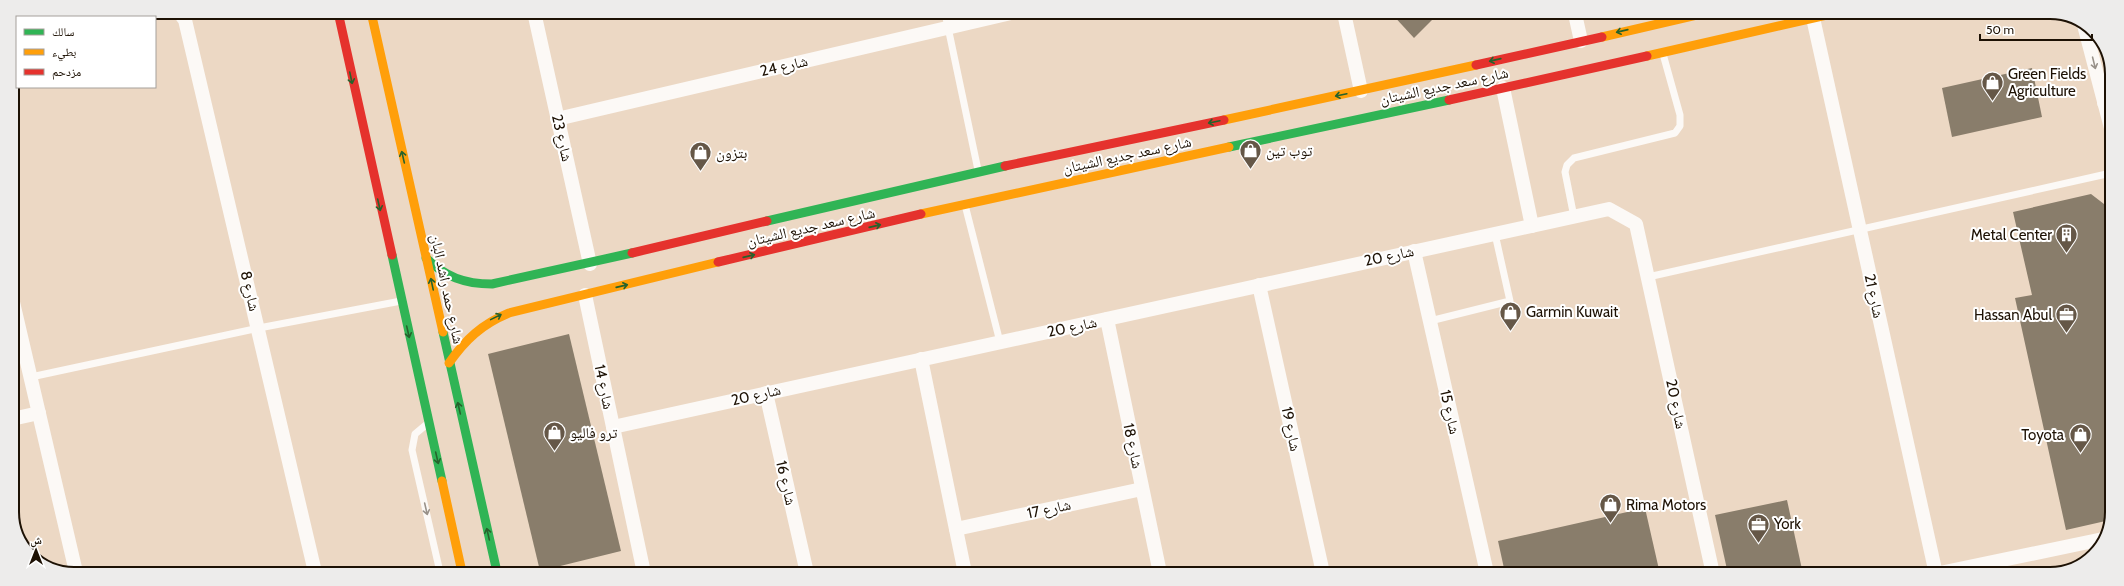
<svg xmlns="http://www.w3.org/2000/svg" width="2124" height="586" font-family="Cabin,'Noto Naskh Arabic',sans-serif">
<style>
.building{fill:#897d6b}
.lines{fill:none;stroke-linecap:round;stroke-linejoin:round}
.lane{stroke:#fcf9f6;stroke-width:7}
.street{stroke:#fcf9f6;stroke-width:14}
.fast{stroke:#30b455;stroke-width:9}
.slow{stroke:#ff9f0a;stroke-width:9}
.jam{stroke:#e5322d;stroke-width:9}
.oneway{stroke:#26622c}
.oneway2{stroke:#989189}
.labels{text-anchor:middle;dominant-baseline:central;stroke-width:4;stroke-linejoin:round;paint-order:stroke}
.street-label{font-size:15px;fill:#1d1104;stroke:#fff}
.poi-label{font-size:15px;fill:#1d1104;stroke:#fff;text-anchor:start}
.rim{fill:none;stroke:#1d1104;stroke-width:2}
</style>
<rect width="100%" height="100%" fill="#ecd8c4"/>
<g class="building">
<path d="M1391,13h48l-25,25z"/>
<path d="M2032,68l10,49 -90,20 -10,-49z"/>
<path d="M2091,194l13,10 7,30 -1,286 -44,10 -51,-232 17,-3 -19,-83z"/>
<path d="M569,334l52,217 -81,20 -52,-217z"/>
<path d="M1787,500l16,74h-75l-13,-59z"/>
<path d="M1645,508l15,66 -155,-1 -7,-32z"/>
</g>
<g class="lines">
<g class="lane">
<path d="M945,13l33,157"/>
<path d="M965,205l35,137"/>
<path d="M1574,217l-9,-45 2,-7 7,-7 101,-25 5,-7v-11l-17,-61"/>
<path d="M1648,277l463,-104"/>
<path d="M1430,321l80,-20 -15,-67"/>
<path d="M31,377l228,-49 142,-27"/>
<path d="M427,424l-12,10 -3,16 28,122"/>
</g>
<g class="street">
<path d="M179,12l6,8 130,552"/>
<path d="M534,12l56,252"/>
<path d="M1344,13l17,78"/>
<path d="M1575,14l6,27"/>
<path d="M82,17l21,-5"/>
<path d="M1813,18l123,556"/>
<path d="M2084,25l28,107"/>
<path d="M1503,88l29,138"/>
<path d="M2104,103l8,-23"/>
<path d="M557,119l454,-106"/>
<path d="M1414,251l73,322"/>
<path d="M1259,285l64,288"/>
<path d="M585,295l59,278"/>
<path d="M12,298l64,274"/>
<path d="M1107,319l53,254"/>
<path d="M921,359l44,214"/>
<path d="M766,393l41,180"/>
<path d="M12,419l27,-6"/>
<path d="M613,427l996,-218 27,15 77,350"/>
<path d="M956,529l186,-40"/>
<path d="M1935,574l168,-35"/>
</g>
<g class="fast">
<path d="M1229,147l220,-47"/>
<path d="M767,221l238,-55"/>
<path d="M392,255l50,226"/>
<path d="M426,258c19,19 39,26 66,26l140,-31"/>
<path d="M443,332l54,240"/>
</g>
<g class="slow">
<path d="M371,12l72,320"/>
<path d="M1602,37l99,-23"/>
<path d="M1647,56l184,-42"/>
<path d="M1224,120l252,-55"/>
<path d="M921,214l308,-67"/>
<path d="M449,363c16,-23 33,-39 60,-50l209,-51"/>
<path d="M442,481l20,91"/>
</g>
<g class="jam">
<path d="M338,12l54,243"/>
<path d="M1476,65l126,-28"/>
<path d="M1449,100l198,-44"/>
<path d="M1005,166l219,-46"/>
<path d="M632,253l135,-32"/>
<path d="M718,262l203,-48"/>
</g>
</g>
<defs><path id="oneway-shaft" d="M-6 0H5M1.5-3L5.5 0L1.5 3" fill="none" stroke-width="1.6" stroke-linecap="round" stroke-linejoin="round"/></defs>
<g class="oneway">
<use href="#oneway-shaft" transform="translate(1622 31) rotate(167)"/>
<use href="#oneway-shaft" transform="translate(1495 60) rotate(167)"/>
<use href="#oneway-shaft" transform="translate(351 78) rotate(78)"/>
<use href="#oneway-shaft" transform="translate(1341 95) rotate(168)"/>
<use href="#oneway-shaft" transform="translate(1214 122) rotate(168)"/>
<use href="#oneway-shaft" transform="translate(403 157) rotate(-103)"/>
<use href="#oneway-shaft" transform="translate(379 205) rotate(77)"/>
<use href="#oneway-shaft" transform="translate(875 226) rotate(-13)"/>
<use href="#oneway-shaft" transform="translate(749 256) rotate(-13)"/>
<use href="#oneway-shaft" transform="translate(432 284) rotate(-102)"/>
<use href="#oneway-shaft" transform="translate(622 286) rotate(-13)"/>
<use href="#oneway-shaft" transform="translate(496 317) rotate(-26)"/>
<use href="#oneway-shaft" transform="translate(408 332) rotate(77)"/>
<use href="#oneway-shaft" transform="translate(459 408) rotate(-103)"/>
<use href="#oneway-shaft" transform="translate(437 458) rotate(77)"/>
<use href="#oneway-shaft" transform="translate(488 534) rotate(-103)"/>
</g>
<g class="oneway2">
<use href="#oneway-shaft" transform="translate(2094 63) rotate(76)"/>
<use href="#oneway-shaft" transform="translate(426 509) rotate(77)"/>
</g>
<defs>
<symbol id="shop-pin" viewBox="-11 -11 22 30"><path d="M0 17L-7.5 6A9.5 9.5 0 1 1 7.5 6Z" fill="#655747" stroke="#fff"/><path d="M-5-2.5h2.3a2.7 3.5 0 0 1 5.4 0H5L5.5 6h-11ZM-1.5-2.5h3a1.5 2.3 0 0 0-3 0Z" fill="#fff"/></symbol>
<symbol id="building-pin" viewBox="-11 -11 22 30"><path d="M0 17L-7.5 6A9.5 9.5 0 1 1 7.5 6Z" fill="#655747" stroke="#fff"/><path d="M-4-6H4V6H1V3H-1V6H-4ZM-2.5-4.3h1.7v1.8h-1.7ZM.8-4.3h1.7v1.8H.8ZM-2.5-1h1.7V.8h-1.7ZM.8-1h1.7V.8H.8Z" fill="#fff"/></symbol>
<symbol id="office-pin" viewBox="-11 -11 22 30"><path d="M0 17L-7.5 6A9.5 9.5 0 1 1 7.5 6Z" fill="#655747" stroke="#fff"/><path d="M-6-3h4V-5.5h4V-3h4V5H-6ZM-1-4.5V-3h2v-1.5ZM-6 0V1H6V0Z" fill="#fff"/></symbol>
</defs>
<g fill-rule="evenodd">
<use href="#shop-pin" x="1980" y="70" width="25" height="34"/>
<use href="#shop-pin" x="1238" y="138" width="25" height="34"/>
<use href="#shop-pin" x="688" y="140" width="25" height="34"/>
<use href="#building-pin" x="2054" y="222" width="25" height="34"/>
<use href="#shop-pin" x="1498" y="300" width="25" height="34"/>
<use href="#office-pin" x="2054" y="302" width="25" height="34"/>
<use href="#shop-pin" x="542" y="420" width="25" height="34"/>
<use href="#shop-pin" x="2068" y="422" width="25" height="34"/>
<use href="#shop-pin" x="1598" y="492" width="25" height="34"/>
<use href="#office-pin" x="1746" y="512" width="25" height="34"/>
</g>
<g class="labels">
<g class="street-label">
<text transform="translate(784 66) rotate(-13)">شارع 24</text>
<text transform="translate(1444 86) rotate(-12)">شارع سعد جديع الشيتان</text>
<text transform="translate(562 138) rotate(77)">شارع 23</text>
<text transform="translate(1127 155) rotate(-12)">شارع سعد جديع الشيتان</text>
<text transform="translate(811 227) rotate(-13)">شارع سعد جديع الشيتان</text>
<text transform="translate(1389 256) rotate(-12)">شارع 20</text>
<text transform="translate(447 289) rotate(78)">شارع حمد راشد البان</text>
<text transform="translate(250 291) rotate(77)">شارع 8</text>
<text transform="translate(1874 296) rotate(78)">شارع 21</text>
<text transform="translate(1072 327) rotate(-12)">شارع 20</text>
<text transform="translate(604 387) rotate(78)">شارع 14</text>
<text transform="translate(756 395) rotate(-13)">شارع 20</text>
<text transform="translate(1676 404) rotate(78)">شارع 20</text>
<text transform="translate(1450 412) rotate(77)">شارع 15</text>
<text transform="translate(1291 429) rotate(78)">شارع 19</text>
<text transform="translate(1133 446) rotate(78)">شارع 18</text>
<text transform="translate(786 483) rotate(77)">شارع 16</text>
<text transform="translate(1049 509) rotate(-12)">شارع 17</text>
</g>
<g class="poi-label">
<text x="2008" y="74">Green Fields<tspan x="2008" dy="17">Agriculture</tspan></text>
<text x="1266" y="151">توب تين</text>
<text x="716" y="153">بتزون</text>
<text x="2052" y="235" text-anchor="end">Metal Center</text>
<text x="1526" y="312">Garmin Kuwait</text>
<text x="2052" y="315" text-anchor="end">Hassan Abul</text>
<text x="570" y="433">ترو فاليو</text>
<text x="2064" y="435" text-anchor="end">Toyota</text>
<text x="1626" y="505">Rima Motors</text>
<text x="1774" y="524">York</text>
</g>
</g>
<path d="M0 0H2124V586H0ZM74 19H2050A55 55 0 0 1 2105 74V512A55 55 0 0 1 2050 567H74A55 55 0 0 1 19 512V74A55 55 0 0 1 74 19Z" fill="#edeceb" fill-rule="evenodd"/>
<path class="rim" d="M74 19H2050A55 55 0 0 1 2105 74V512A55 55 0 0 1 2050 567H74A55 55 0 0 1 19 512V74A55 55 0 0 1 74 19Z"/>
<rect x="16" y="16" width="140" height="72" fill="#ffffff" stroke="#a5a09b"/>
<rect x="24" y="29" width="20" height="6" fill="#30b455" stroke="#a5a09b"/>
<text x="52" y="36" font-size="12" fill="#1d1104">سالك</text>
<rect x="24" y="49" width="20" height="6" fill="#ff9f0a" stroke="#a5a09b"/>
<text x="52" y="56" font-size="12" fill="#1d1104">بطيء</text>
<rect x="24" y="69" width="20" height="6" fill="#e5322d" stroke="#a5a09b"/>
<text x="52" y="76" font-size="12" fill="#1d1104">مزدحم</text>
<g transform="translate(36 550)" stroke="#ffffff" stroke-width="3" paint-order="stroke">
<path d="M0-3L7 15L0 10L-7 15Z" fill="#1d1104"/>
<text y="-6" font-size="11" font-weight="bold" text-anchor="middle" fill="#1d1104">ش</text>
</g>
<path d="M1980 34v6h112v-6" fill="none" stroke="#1d1104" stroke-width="2"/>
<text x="1986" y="34" font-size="12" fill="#1d1104" stroke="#ffffff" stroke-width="3" paint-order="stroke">50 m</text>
</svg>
